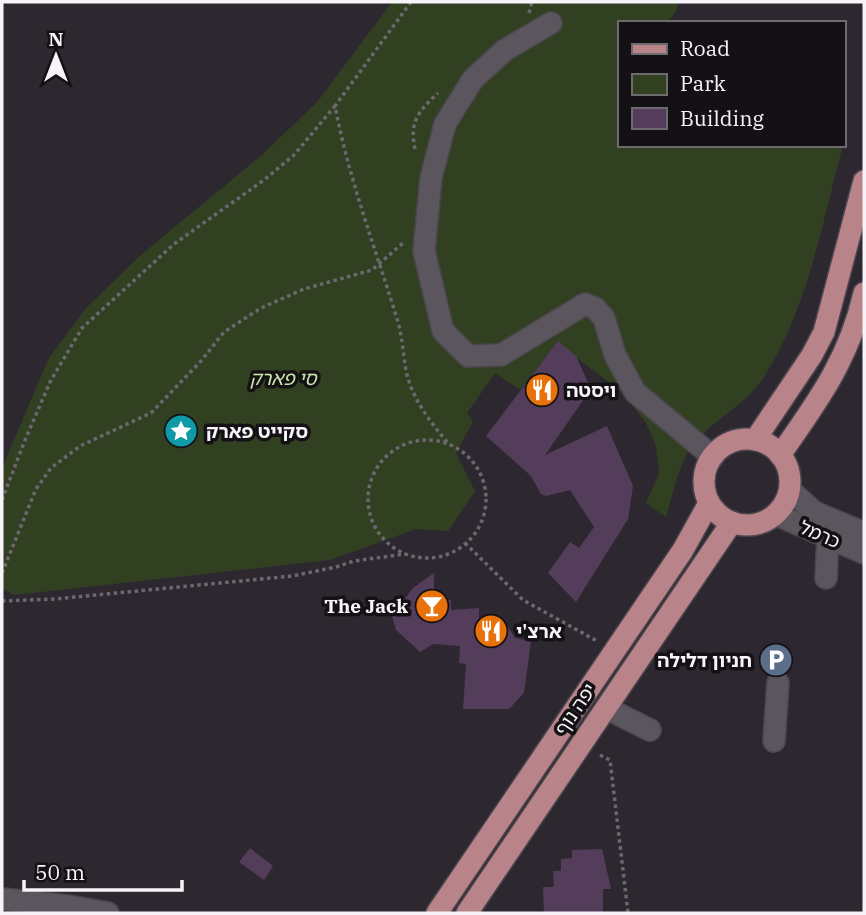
<svg xmlns="http://www.w3.org/2000/svg" width="866" height="915" font-family="'IBM Plex Serif','Noto Sans Hebrew',serif">
<style>
.green{fill:#324022}
.building{fill:#543d5a}
.lines{fill:none;stroke-linecap:round;stroke-linejoin:round}
.minor-casing{stroke:#4b464e;stroke-width:24}
.major-casing{stroke:#4b464e;stroke-width:24}
.path{stroke:#6c686f;stroke-width:3.5;stroke-dasharray:3.5 3.5;stroke-linecap:butt}
.minor{stroke:#5b555e;stroke-width:21}
.major{stroke:#b9838a;stroke-width:21}
.labels{text-anchor:middle;dominant-baseline:central;stroke-width:7;stroke-linejoin:round;paint-order:stroke}
.park-label{font-size:19px;font-style:italic;fill:#cbe7aa;stroke:#141115}
.poi-label{font-size:19px;font-weight:bold;fill:#f6f3f9;stroke:#141115;text-anchor:start}
.street-label{font-size:19px;fill:#f6f3f9;stroke:#141115}
</style>
<rect width="100%" height="100%" fill="#2d2830"/>
<path class="green" d="M392,2h287l-3,9 -9,12h-48v122h224c-22,81 -34,160 -79,232 -16,25 -45,40 -66,61 -19,20 -24,54 -32,79l-20,-14 13,-29 -3,-28 -10,-23 -23,-30 -62,-47 -9,3 -32,41 -25,-17 -28,40 6,9 -17,31 19,38 -27,40 -32,-2 -86,31 -316,35 -12,-7v-120l47,-110 37,-50 56,-54 120,-99 56,-54z"/>
<g class="building">
<path d="M558,341l18,15 15,33 -46,66 62,-29 26,60 -5,33 -52,83 -28,-29 22,-31 9,6 15,-21 -24,-37 -24,6 -5,-2 -10,-18 -45,-40z"/>
<path d="M434,573v26l17,1v10l28,-2v11l25,1 11,18 16,3 -7,52 -15,16h-46l3,-45 -7,-1 1,-17 -27,-2 -13,8 -24,-22 -4,-14 21,-28z"/>
<path d="M250,848l23,18 -9,14 -25,-18z"/>
<path d="M602,849l9,40h-8v24h-59l-1,-26h11l-1,-16h8v-12l11,-1v-8z"/>
</g>
<g class="lines">
<defs>
<g id="minor">
<path d="M551,23l-46,27 -32,29 -28,45 -14,54 -7,73 19,80 25,25 33,-1 84,-51 10,4 9,10 11,37 20,37 78,65"/>
<path d="M790,490l24,22 50,21"/>
<path d="M777,515l87,38"/>
<path d="M826,578l2,-41"/>
<path d="M606,708l44,22"/>
<path d="M774,741l4,-58"/>
<path d="M2,899l66,7 40,7"/>
</g>
<g id="major">
<circle cx="747" cy="482" r="43"/>
<path d="M755,440l57,-85 12,-23 40,-151"/>
<path d="M780,455c38,-54 69,-96 84,-162"/>
<path d="M437,913l246,-363 26,-47"/>
<path d="M467,913l265,-391"/>
</g>
</defs>
<use href="#minor" class="minor-casing"/>
<use href="#major" class="major-casing"/>
<g class="path">
<path d="M411,2l-76,104c14,74 41,144 63,216 5,17 5,35 9,53 7,26 24,48 41,68"/>
<path d="M529,13l3,-11"/>
<path d="M415,149c-6,-28 4,-38 23,-56"/>
<circle cx="427" cy="499" r="59"/>
<path d="M2,500l23,-60 26,-60 31,-52 92,-84 90,-64 30,-25 41,-49"/>
<path d="M465,543l58,57 74,41"/>
<path d="M2,573l34,-84 15,-21 29,-22 71,-33 50,-52 23,-29 37,-24 43,-19 68,-19 31,-27"/>
<path d="M2,601l53,-2 237,-23 44,-9 18,-6 51,-7"/>
<path d="M600,755l10,5 18,153"/>
</g>
<use href="#minor" class="minor"/>
<use href="#major" class="major"/>
</g>
<defs>
<symbol id="restaurant-disc" viewBox="-11 -11 22 22"><circle r="9.5" fill="#e8710a" stroke="#141115"/><path d="M-5-6h1v4h1v-4h1v4h1v-4h1v5L-1.5 .5V6h-2V.5L-5-1ZM5-6V6H3V1.5H1.5Q1.5-4 5-6Z" fill="#fff"/></symbol>
<symbol id="sight-disc" viewBox="-11 -11 22 22"><circle r="9.5" fill="#0f9aa8" stroke="#141115"/><path d="M0-6L1.8-2.2L6-1.7L2.9 1.2L3.7 5.4L0 3.3L-3.7 5.4L-2.9 1.2L-6-1.7L-1.8-2.2Z" fill="#fff"/></symbol>
<symbol id="bar-disc" viewBox="-11 -11 22 22"><circle r="9.5" fill="#e8710a" stroke="#141115"/><path d="M-6-5H6L.8 .8V4.5H3.5V6h-7V4.5H-.8V.8Z" fill="#fff"/></symbol>
<symbol id="parking-disc" viewBox="-11 -11 22 22"><circle r="9.5" fill="#5c6f8a" stroke="#141115"/><path d="M-3.5-5.5H1a3.5 3.5 0 0 1 0 7H-1V5.5H-3.5ZM-1-3.4V-.6H.8a1.4 1.4 0 0 0 0-2.8Z" fill="#fff"/></symbol>
</defs>
<g fill-rule="evenodd">
<use href="#restaurant-disc" x="523" y="371" width="38" height="38"/>
<use href="#sight-disc" x="162" y="412" width="38" height="38"/>
<use href="#bar-disc" x="413" y="587" width="38" height="38"/>
<use href="#restaurant-disc" x="472" y="612" width="38" height="38"/>
<use href="#parking-disc" x="757" y="641" width="38" height="38"/>
</g>
<g class="labels">
<g class="park-label">
<text x="283" y="378">סי פארק</text>
</g>
<g class="poi-label">
<text x="566" y="390">ויסטה</text>
<text x="206" y="431">סקייט פארק</text>
<text x="408" y="606" text-anchor="end">The Jack</text>
<text x="516" y="631">ארצ'י</text>
<text x="752" y="660" text-anchor="end">חניון דלילה</text>
</g>
<g class="street-label">
<text transform="translate(820 534) rotate(23)">כרמל</text>
<text transform="translate(575 709) rotate(-56)">יפה נוף</text>
</g>
</g>
<rect width="866" height="915" fill="none" stroke="#f6f3f9" stroke-width="7"/>
<rect x="618" y="21" width="228" height="126" fill="#141115" stroke="#6e6b70" stroke-width="2"/>
<rect x="632" y="44" width="35" height="10" fill="#b9838a" stroke="#6e6b70" stroke-width="2"/>
<text x="680" y="56" font-size="21" fill="#f6f3f9">Road</text>
<rect x="632" y="74" width="35" height="21" fill="#324022" stroke="#6e6b70" stroke-width="2"/>
<text x="680" y="91" font-size="21" fill="#f6f3f9">Park</text>
<rect x="632" y="108" width="35" height="21" fill="#543d5a" stroke="#6e6b70" stroke-width="2"/>
<text x="680" y="126" font-size="21" fill="#f6f3f9">Building</text>
<g transform="translate(56 56)" stroke="#141115" stroke-width="5" paint-order="stroke">
<path d="M0-5L12 26L0 18L-12 26Z" fill="#f6f3f9"/>
<text y="-10" font-size="19" font-weight="bold" text-anchor="middle" fill="#f6f3f9">N</text>
</g>
<path d="M24 880v10h158v-10" fill="none" stroke="#f6f3f9" stroke-width="3.5"/>
<text x="35" y="880" font-size="21" fill="#f6f3f9" stroke="#141115" stroke-width="5" paint-order="stroke">50 m</text>
</svg>
